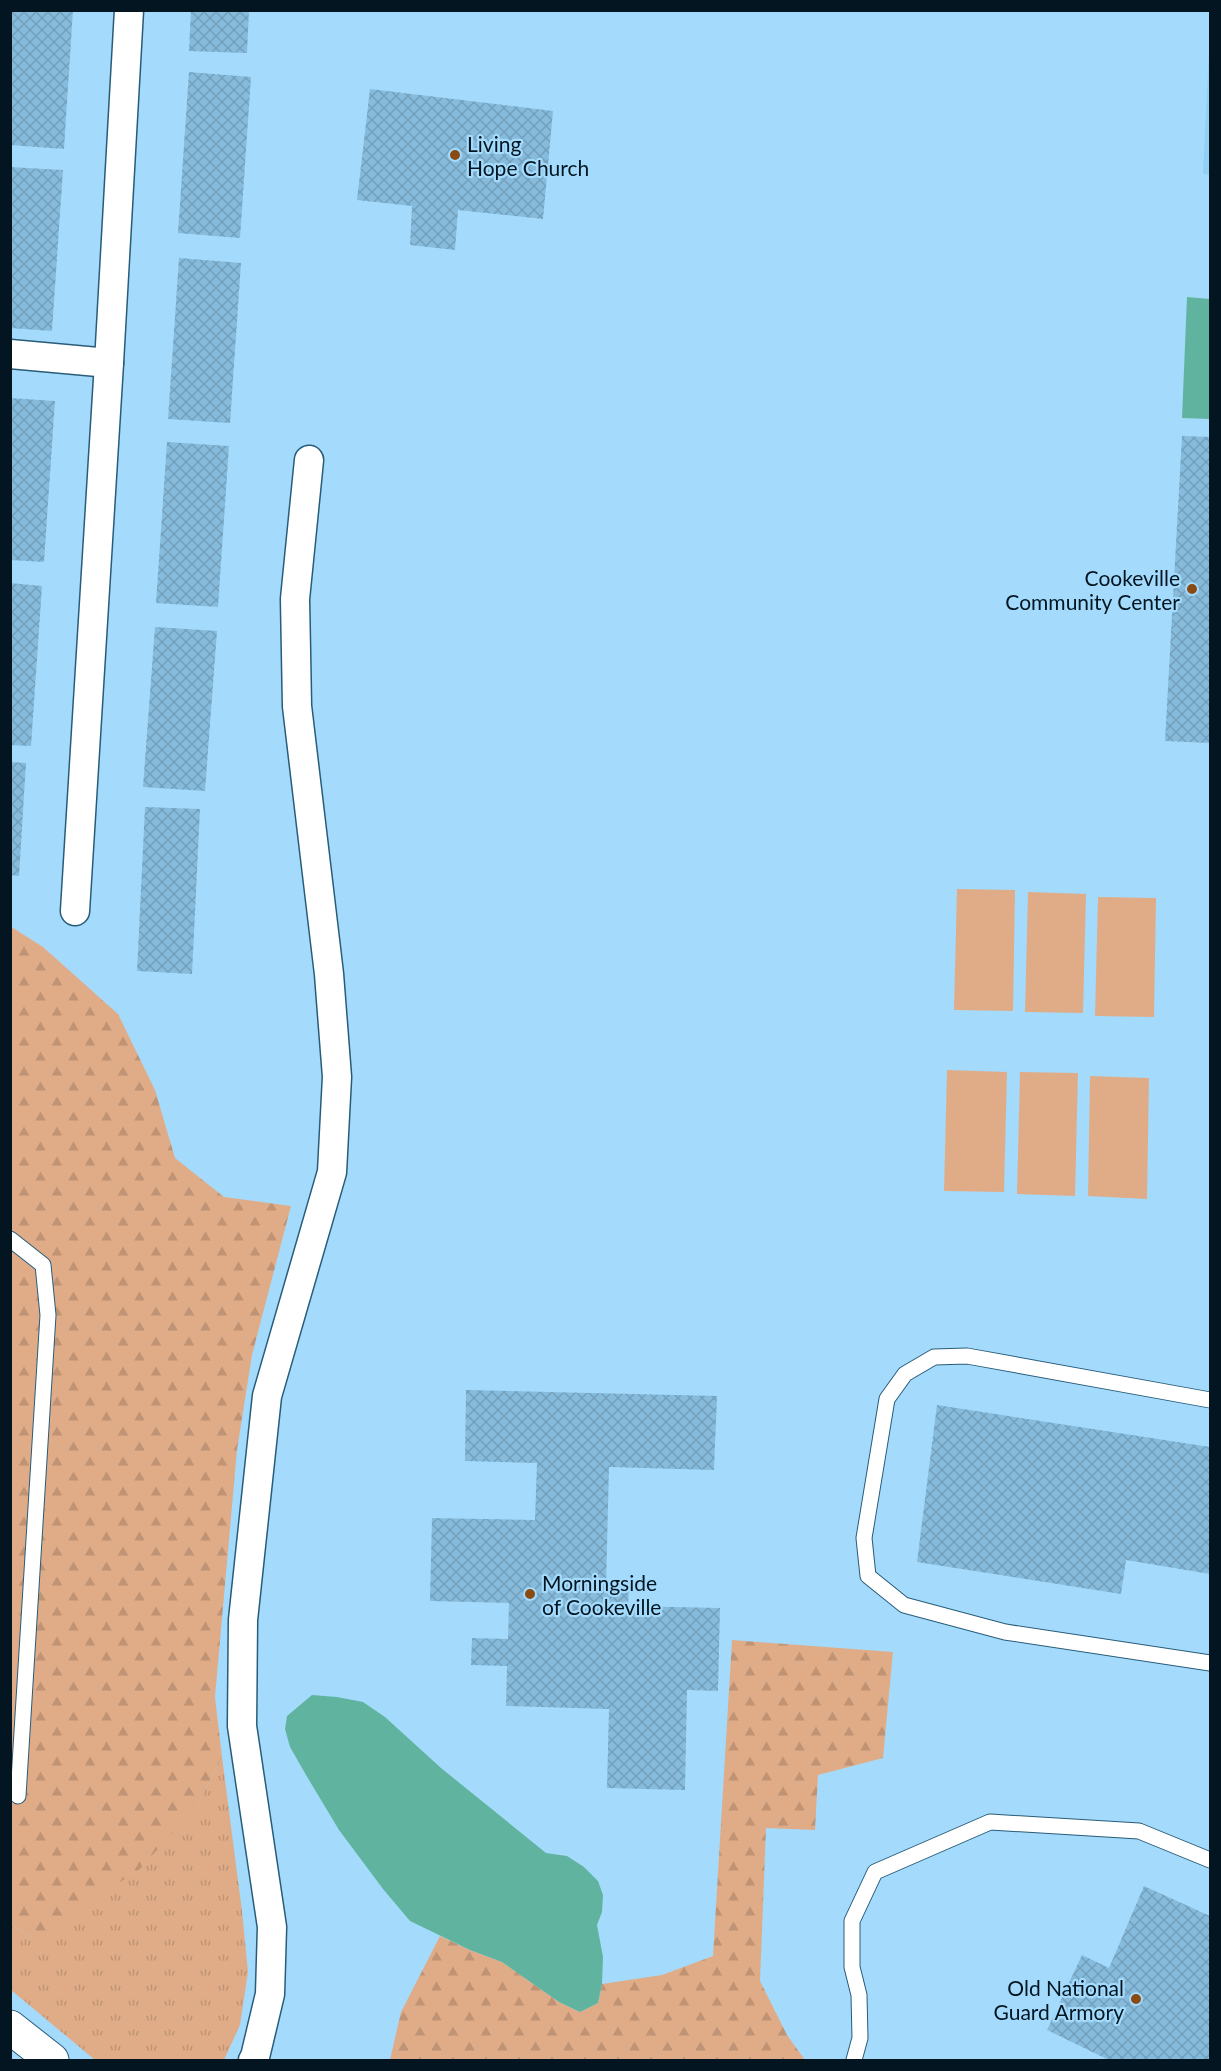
<svg xmlns="http://www.w3.org/2000/svg" width="1221" height="2071" font-family="Lato,sans-serif">
<style>
.built{fill:#91cff4}
.grass{fill:url(#grass-tufts)}
.forest{fill:url(#forest-firs)}
.pitch{fill:#e0ac87}
.water{fill:#60b49f}
.building{fill:url(#building-cross-hatch)}
.lines{fill:none;stroke-linecap:round;stroke-linejoin:round}
.service-casing{stroke:#285c79;stroke-width:17}
.minor-casing{stroke:#285c79;stroke-width:31}
.primary-casing{stroke:#285c79;stroke-width:35}
.service{stroke:#fff;stroke-width:15}
.minor{stroke:#fff;stroke-width:28}
.primary{stroke:#fff;stroke-width:33}
.poi-dot{fill:#8a4a13;stroke:#a4dbfc;stroke-width:2}
.labels{text-anchor:middle;dominant-baseline:central;stroke-width:4.5;stroke-linejoin:round;paint-order:stroke}
.poi-label{font-size:21px;fill:#021521;stroke:#a4dbfc;text-anchor:start}
</style>
<defs>
<pattern id="grass-tufts" width="24" height="20" patternUnits="userSpaceOnUse" patternTransform="scale(1.5)"><rect width="24" height="20" fill="#e0ac87"/><path d="M3 7l-1-3M5 7V3M7 7l1-3M15 17l-1-3M17 17v-4M19 17l1-3" fill="none" stroke="#bf9374"/></pattern>
<pattern id="forest-firs" width="22" height="20" patternUnits="userSpaceOnUse" patternTransform="scale(1.5)"><rect width="22" height="20" fill="#e0ac87"/><path d="M5 1l3.5 6h-7zM16 11l3.5 6h-7z" fill="#bf9374"/></pattern>
<pattern id="building-cross-hatch" width="8" height="8" patternUnits="userSpaceOnUse" patternTransform="scale(1.5)"><rect width="8" height="8" fill="#86bbdb"/><path d="M0 0l8 8M0 8l8-8" fill="none" stroke="#72a0bc"/></pattern>
</defs>
<rect width="100%" height="100%" fill="#a4dbfc"/>
<path class="built" d="M1210,31v144l-7,-1z"/>
<path class="grass" d="M222,1757l20,154 6,61 -8,53 -16,35h-129l-84,-70 -1,-66 24,15 164,-135z"/>
<g class="forest">
<path d="M10,926l33,21 75,67 37,76 20,68 49,39 67,9 -39,149 -15,95 -22,247 7,60 -24,47 -58,65 -106,70 -24,-15z"/>
<path d="M732,1640l161,12 -10,106 -65,17 -3,55 -49,-2 -6,153 27,54 18,25h-415l11,-48 39,-76 30,14 32,12 57,40 21,10 18,-9 4,-19 60,-9 51,-19z"/>
</g>
<g class="pitch">
<path d="M957,889l58,1 -2,121 -59,-1z"/>
<path d="M1028,892l58,2 -3,119 -58,-1z"/>
<path d="M1098,897l58,1 -2,119 -59,-1z"/>
<path d="M947,1070l60,2 -3,120 -60,-1z"/>
<path d="M1020,1072l58,1 -3,123 -58,-2z"/>
<path d="M1090,1076l59,2 -2,121 -59,-3z"/>
</g>
<g class="water">
<path d="M1187,297l23,2v120l-28,-1z"/>
<path d="M312,1695l25,2 26,5 22,15 56,51 105,85 21,3 17,11 14,14 5,14 -1,17 -5,13 6,32 -1,27 -4,19 -18,9 -21,-10 -57,-40 -32,-12 -60,-29 -27,-32 -44,-59 -33,-55 -16,-28 -5,-18 2,-13z"/>
</g>
<g class="building">
<path d="M11,10h62l-9,139 -54,-4z"/>
<path d="M191,10h58l-2,43 -58,-2z"/>
<path d="M189,72l62,5 -11,161 -62,-5z"/>
<path d="M370,89l183,22 -10,108 -85,-9 -3,40 -45,-5 2,-39 -55,-6z"/>
<path d="M10,167l53,3 -11,161 -42,-3z"/>
<path d="M179,258l62,5 -11,160 -62,-4z"/>
<path d="M10,398l45,3 -11,161 -34,-2z"/>
<path d="M1182,436l28,1v306l-45,-2z"/>
<path d="M167,442l62,4 -11,161 -62,-4z"/>
<path d="M10,583l32,3 -11,160 -21,-1z"/>
<path d="M155,627l62,4 -12,160 -62,-4z"/>
<path d="M10,762l16,1 -7,113 -9,-1z"/>
<path d="M145,807l55,2 -8,165 -55,-3z"/>
<path d="M466,1390l251,6 -3,74 -105,-3 -3,119 23,1 -1,19 92,2 -2,83 -31,-1 -2,100 -78,-2 2,-79 -103,-3 1,-40 -36,-1 1,-27 36,1 1,-36 -79,-2 2,-83 103,2 2,-57 -72,-2z"/>
<path d="M937,1405l273,42v127l-84,-14 -5,34 -204,-32z"/>
<path d="M1144,1886l66,30v144h-101l-62,-30 35,-75 27,13z"/>
</g>
<g class="lines">
<defs>
<g id="service">
<path d="M10,1239l33,26 5,50 -30,481"/>
<path d="M1210,1400l-243,-44 -33,1 -29,17 -18,25 -23,139 4,38 36,29 101,27 205,31"/>
<path d="M854,2060l6,-22 -1,-43 -7,-28v-46l23,-49 115,-50 149,9 71,29"/>
</g>
<g id="minor">
<path d="M10,354l99,9 20,-353"/>
<path d="M75,911l34,-548"/>
<path d="M253,2060l2,-3 15,-63 2,-67 -30,-201 1,-106 24,-224 65,-224 5,-95 -8,-103 -32,-268 -2,-107 14,-139"/>
</g>
<path id="primary" d="M10,2027l42,33"/>
</defs>
<use href="#service" class="service-casing"/>
<use href="#minor" class="minor-casing"/>
<use href="#primary" class="primary-casing"/>
<use href="#service" class="service"/>
<use href="#minor" class="minor"/>
<use href="#primary" class="primary"/>
</g>
<g class="poi-dot">
<circle cx="455" cy="155" r="6"/>
<circle cx="1192" cy="589" r="6"/>
<circle cx="530" cy="1594" r="6"/>
<circle cx="1136" cy="1999" r="6"/>
</g>
<g class="labels">
<g class="poi-label">
<text x="467" y="143">Living<tspan x="467" dy="24">Hope Church</tspan></text>
<text x="1180" y="577" text-anchor="end">Cookeville<tspan x="1180" dy="24">Community Center</tspan></text>
<text x="542" y="1582">Morningside<tspan x="542" dy="24">of Cookeville</tspan></text>
<text x="1124" y="1987" text-anchor="end">Old National<tspan x="1124" dy="24">Guard Armory</tspan></text>
</g>
</g>
<rect width="1221" height="2071" fill="none" stroke="#021521" stroke-width="24"/>
</svg>
